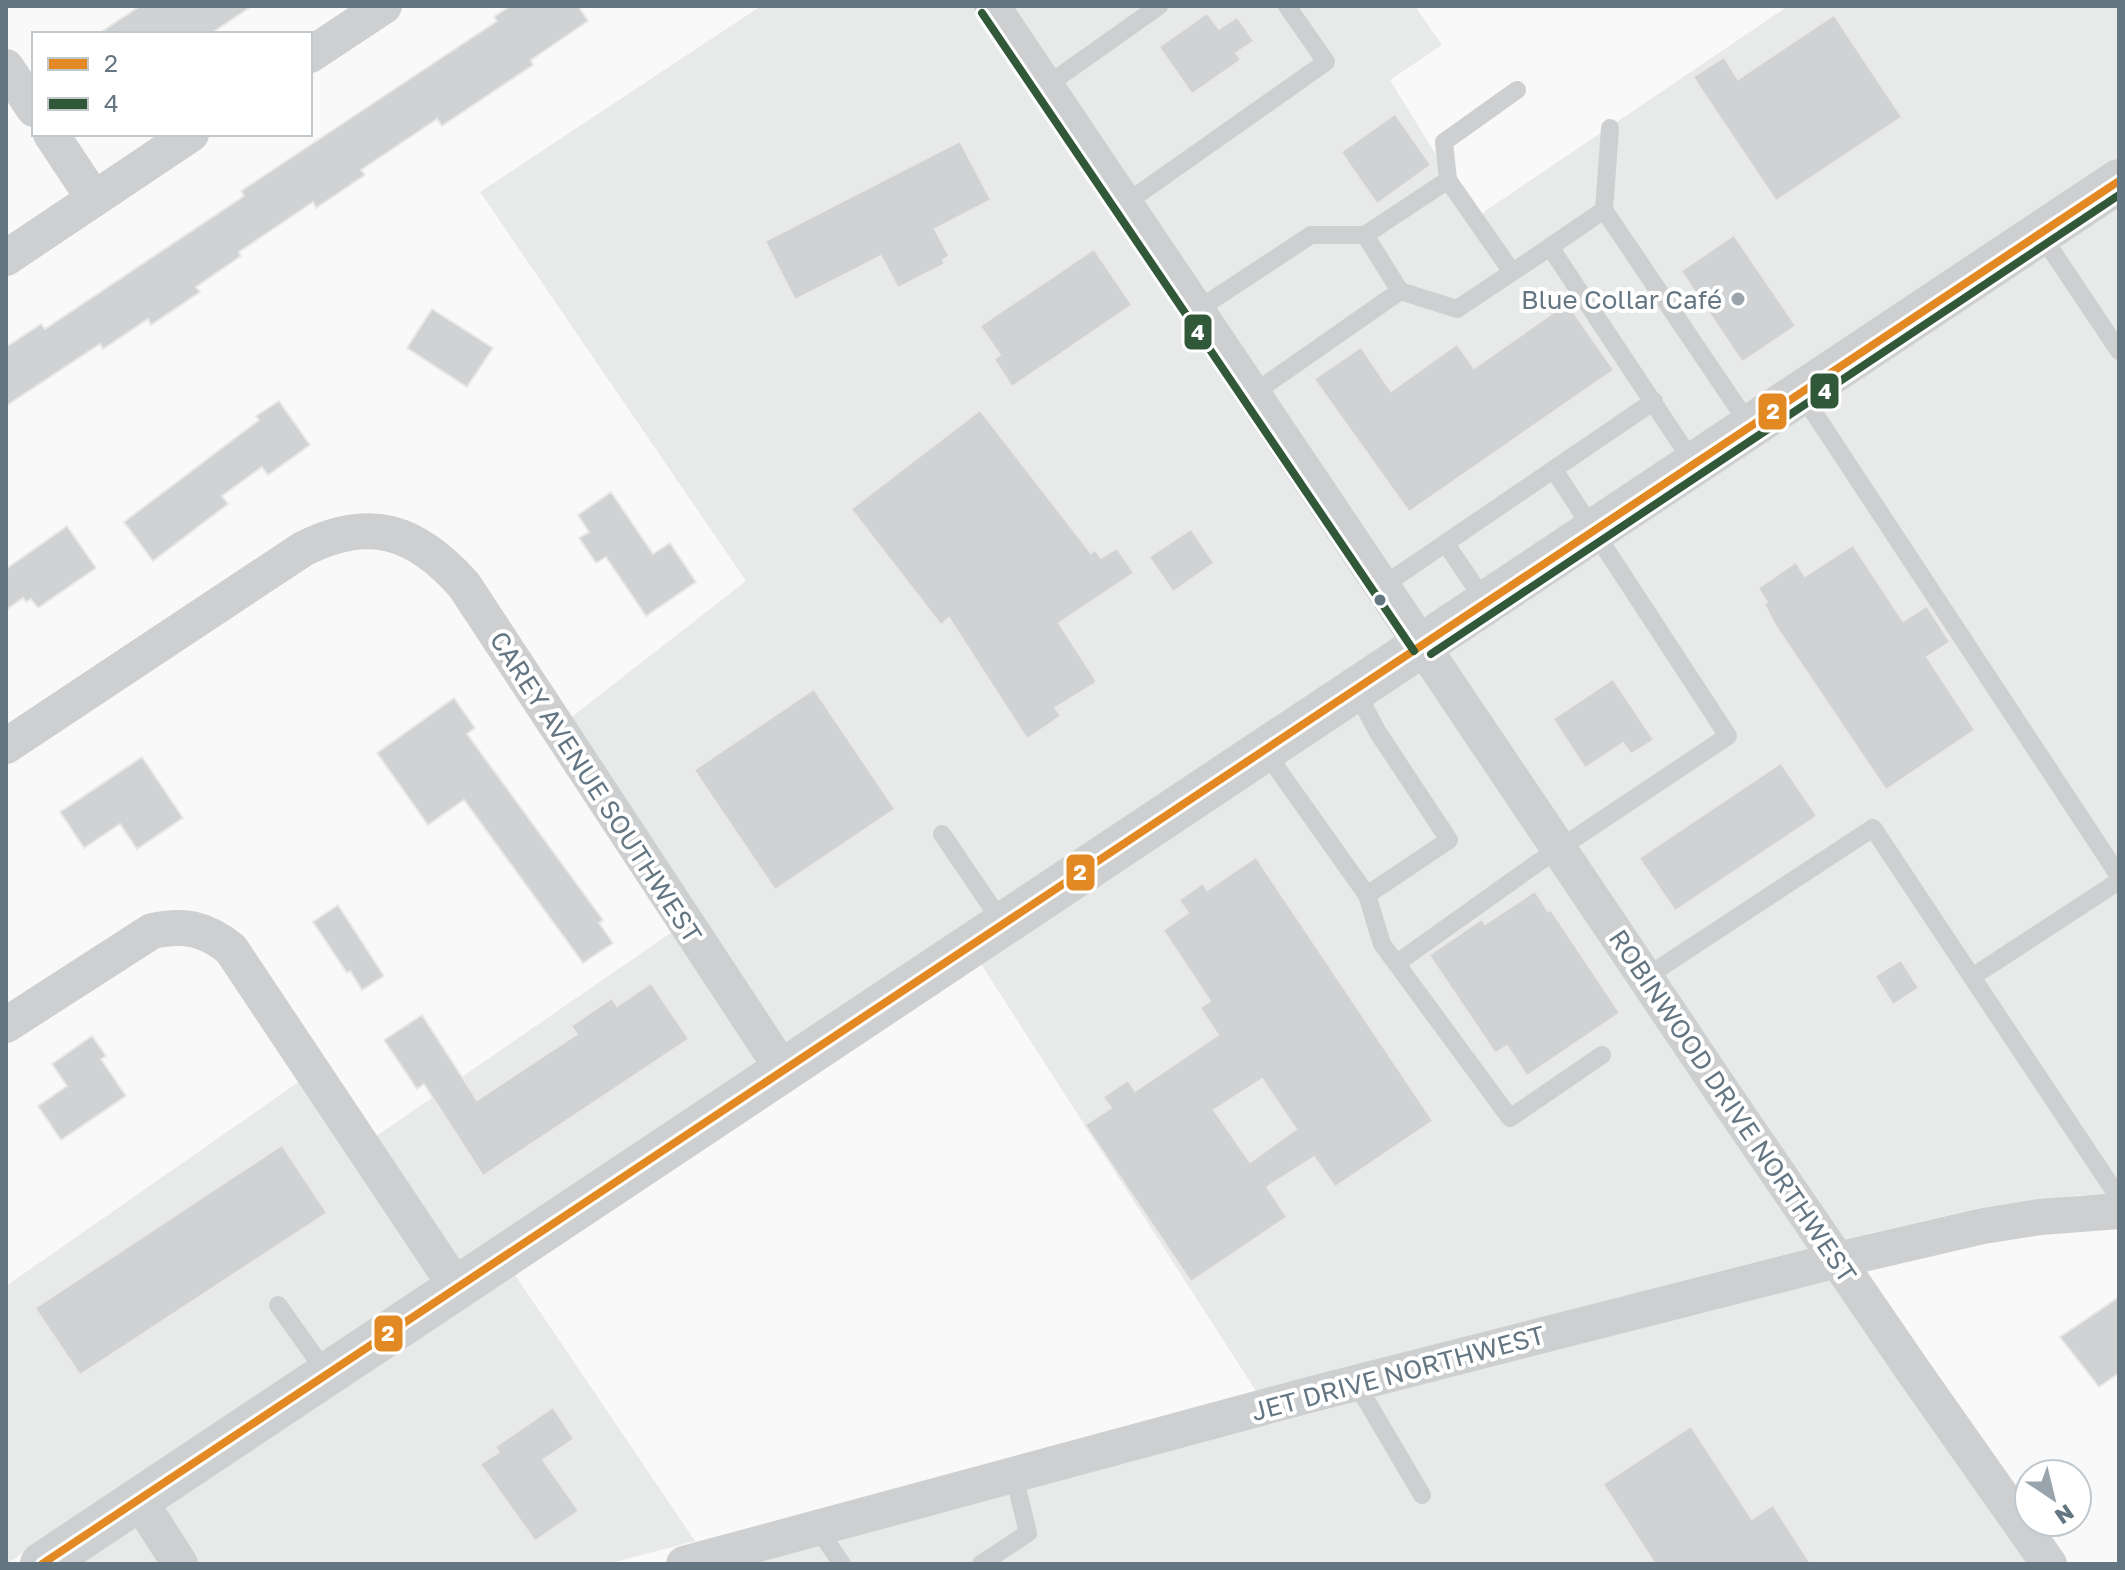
<svg xmlns="http://www.w3.org/2000/svg" width="2125" height="1570" font-family="'Golos Text',sans-serif">
<style>
.built{fill:#e8e9e9}
.building{fill:#d0d2d3;stroke:#e8e8e8;stroke-width:2;fill-rule:evenodd}
.lines{fill:none;stroke-linecap:round;stroke-linejoin:round}
.service{stroke:#cecfd0;stroke-width:18}
.minor{stroke:#cecfd0;stroke-width:36}
.tertiary{stroke:#cecfd0;stroke-width:44}
.bus-1-casing{stroke:#fff;stroke-width:14}
.bus-2-casing{stroke:#fff;stroke-width:14}
.bus-1{stroke:#e28923;stroke-width:8}
.bus-2{stroke:#32583a;stroke-width:8}
.poi-dot{fill:#99a4ac;stroke:#fff;stroke-width:3}
.bus-dot{fill:#657683;stroke:#fff;stroke-width:3}
.labels{text-anchor:middle;dominant-baseline:central;stroke-width:8;stroke-linejoin:round;paint-order:stroke}
.poi-label{font-size:26px;fill:#657683;stroke:#fff;text-anchor:end}
.street-label{font-size:26px;fill:#657683;stroke:#fff}
.line-badge{stroke:#fff;stroke-width:3}
.badge-label{font-size:22px;text-anchor:middle;font-weight:bold;fill:#fff}
</style>
<rect width="100%" height="100%" fill="#f9f9f9"/>
<g class="built">
<path d="M761,6h212l427,631 -614,409 -217,-327 177,-138 -266,-389z"/>
<path d="M1011,6h404l27,39 -52,35 85,138 313,-212h331v152l-692,462z"/>
<path d="M2119,203v991l-39,1 -101,13 -137,32 -395,-589z"/>
<path d="M1420,668l390,580 -554,143 -277,-430z"/>
<path d="M672,932l87,131 -299,200 -85,-126z"/>
<path d="M300,1081l133,200 -427,283v-278z"/>
<path d="M513,1272l182,269 -88,23h-533z"/>
<path d="M1831,1280l198,284h-1280l613,-164z"/>
</g>
<g class="building">
<path d="M140,6h112l-42,28h-112z"/>
<path d="M510,6h68l10,15 -57,39 2,5 -91,61 -5,-7 -76,51 4,5 -49,33 -3,-6 -74,50 2,4 -45,31 4,5 -49,33 -3,-6 -45,30 -3,-5 -94,62v-59l35,-23 4,5 199,-133 -3,-5 256,-170 -3,-4z"/>
<path d="M1207,13l12,16 18,-12 17,24 -18,12 5,7 -49,34 -33,-47z"/>
<path d="M1834,15l68,102 -126,84 -83,-124 31,-20 14,22z"/>
<path d="M1395,114l36,51 -54,39 -36,-52z"/>
<path d="M960,141l31,59 -56,29 14,27 -6,4 2,4 -47,24 -17,-32 -86,44 -30,-59z"/>
<path d="M1734,235l62,91 -54,36 -61,-91z"/>
<path d="M1094,249l38,56 -120,82 -18,-28 6,-4 -20,-29z"/>
<path d="M1567,303l47,67 -205,142 -95,-133 47,-32 30,44 66,-47 17,24z"/>
<path d="M432,309l61,39 -26,39 -60,-39z"/>
<path d="M279,401l31,44 -42,30 -6,-8 -40,29 6,8 -75,57 -29,-39 135,-102 -3,-4z"/>
<path d="M980,410l111,143 4,-3 6,8 16,-10 17,25 -75,50 38,59 -42,26 6,8 -34,23 -78,-121 -8,7 -90,-116z"/>
<path d="M611,492l42,62 17,-11 26,39 -50,34 -40,-59 -10,6 -17,-25 10,-6 -11,-17z"/>
<path d="M67,526l29,42 -58,40 -7,-9 -5,3 -3,-4 -17,12v-41z"/>
<path d="M1191,529l23,34 -41,29 -24,-35z"/>
<path d="M1853,545l50,76 24,-15 23,36 -23,15 48,73 -89,60 -111,-165 -11,-21 3,-2 -9,-14 38,-26 9,14z"/>
<path d="M1613,679l41,61 -23,14 -8,-11 -38,25 -32,-49z"/>
<path d="M814,689l81,120 -120,81 -81,-120z"/>
<path d="M454,698l21,30 -8,6 136,186 -4,3 14,20 -30,20 -119,-163 -36,25 -51,-72z"/>
<path d="M142,757l41,61 -46,31 -17,-25 -36,24 -24,-36z"/>
<path d="M1781,763l36,53 -142,95 -36,-53z"/>
<path d="M1256,857l177,264 -98,66 -21,-30 -47,30 20,30 -96,65 -106,-157 26,-17 -8,-11 25,-17 7,11 83,-56 -18,-27 10,-7 -47,-71 25,-17 -9,-13 24,-17 4,7zM1262,1079l34,50 -46,33 -36,-52z"/>
<path d="M1535,891l13,20 3,-1 69,103 -93,63 -20,-30 -12,7 -66,-98 53,-36 3,5z"/>
<path d="M338,905l46,71 -22,14 -12,-19 -3,2 -34,-51z"/>
<path d="M1901,960l18,28 -26,17 -18,-29z"/>
<path d="M651,983l38,56 -206,137 -59,-92 -7,5 -33,-49 38,-25 55,85 100,-66 -6,-8 41,-28 5,8z"/>
<path d="M92,1036l14,20 -5,3 25,37 -65,44 -23,-34 29,-20 -15,-22z"/>
<path d="M282,1145l45,68 -247,162 -45,-67z"/>
<path d="M2119,1297v76l-20,14 -39,-50z"/>
<path d="M553,1407l21,32 -31,21 36,51 -44,30 -55,-77 19,-12 -4,-5z"/>
<path d="M1691,1426l61,93 21,-14 38,59h-156l-52,-80z"/>
</g>
<g class="lines">
<g class="service">
<path d="M1046,86l113,-80"/>
<path d="M1448,180l-4,-38 73,-52"/>
<path d="M1126,203l200,-141 -39,-56"/>
<path d="M1604,210l6,-82"/>
<path d="M2040,233l79,118"/>
<path d="M1550,247l54,-37 146,216"/>
<path d="M1400,291l-35,-56 83,-55 64,92"/>
<path d="M1197,310l114,-75h54"/>
<path d="M1254,393l146,-102 57,18 93,-62 144,217"/>
<path d="M1801,393l318,483"/>
<path d="M1446,544l40,59"/>
<path d="M1384,585l270,-184"/>
<path d="M1264,750l103,145 82,-55 -72,-109 -22,-42"/>
<path d="M942,834l61,90"/>
<path d="M1367,895l15,49 128,174 92,-63"/>
<path d="M1397,963l139,-99 192,-128 -174,-266"/>
<path d="M1646,977l227,-149 99,149 147,-96"/>
<path d="M1972,977l147,221"/>
<path d="M278,1305l49,69"/>
<path d="M1356,1383l66,112"/>
<path d="M818,1529l24,35"/>
<path d="M981,1564l47,-31 -14,-57"/>
</g>
<g class="minor">
<path d="M992,6l731,1087 191,279 135,192"/>
<path d="M310,55l74,-49"/>
<path d="M6,67l28,42"/>
<path d="M51,134l43,65"/>
<path d="M6,258l185,-124"/>
<path d="M6,746l297,-197c67,-34 113,-18 161,36l319,485"/>
<path d="M6,1025l146,-94c32,-7 53,-3 79,18l226,339"/>
<path d="M139,1500l41,64"/>
<path d="M684,1564l625,-169 528,-135 146,-34 57,-9 79,-6"/>
</g>
<path class="tertiary" d="M42,1564l2077,-1383"/>
<defs>
<path id="bus-1" d="M42,1564l2077,-1383"/>
<g id="bus-2">
<path d="M982,13l432,638"/>
<path d="M1431,654l688,-459"/>
</g>
</defs>
<use href="#bus-1" class="bus-1-casing"/>
<use href="#bus-2" class="bus-2-casing"/>
<use href="#bus-1" class="bus-1"/>
<use href="#bus-2" class="bus-2"/>
</g>
<circle class="poi-dot" cx="1738" cy="299" r="8"/>
<circle class="bus-dot" cx="1380" cy="600" r="7"/>
<g class="labels">
<g class="poi-label">
<text x="1722" y="299">Blue Collar Café</text>
</g>
<g class="street-label">
<text transform="translate(596 787) rotate(57)">CAREY AVENUE SOUTHWEST</text>
<text transform="translate(1733 1106) rotate(56)">ROBINWOOD DRIVE NORTHWEST</text>
<text transform="translate(1398 1373) rotate(-15)">JET DRIVE NORTHWEST</text>
</g>
</g>
<g class="line-badge">
<rect x="1183" y="313" width="30" height="38" rx="8" fill="#32583a"/>
<rect x="1809" y="372" width="31" height="38" rx="8" fill="#32583a"/>
<rect x="1757" y="392" width="31" height="39" rx="8" fill="#e28923"/>
<rect x="1065" y="853" width="31" height="39" rx="8" fill="#e28923"/>
<rect x="373" y="1314" width="31" height="39" rx="8" fill="#e28923"/>
</g>
<g class="badge-label">
<text x="1198" y="340">4</text>
<text x="1825" y="399">4</text>
<text x="1773" y="419">2</text>
<text x="1080" y="880">2</text>
<text x="388" y="1341">2</text>
</g>
<rect width="2125" height="1570" fill="none" stroke="#657683" stroke-width="16"/>
<rect x="32" y="32" width="280" height="104" fill="#ffffff" stroke="#c1c8cd" stroke-width="2"/>
<rect x="48" y="58" width="40" height="12" fill="#e28923" stroke="#c1c8cd" stroke-width="2"/>
<text x="104" y="72" font-size="24" fill="#657683">2</text>
<rect x="48" y="98" width="40" height="12" fill="#32583a" stroke="#c1c8cd" stroke-width="2"/>
<text x="104" y="112" font-size="24" fill="#657683">4</text>
<g transform="translate(2053 1498) rotate(145)"><circle r="38" fill="#ffffff" stroke="#c1c8cd" stroke-width="2"/>
<path d="M0-6L14 30L0 20L-14 30Z" fill="#99a4ac"/>
<text y="-12" font-size="22" font-weight="bold" text-anchor="middle" fill="#657683">N</text>
</g>
</svg>
